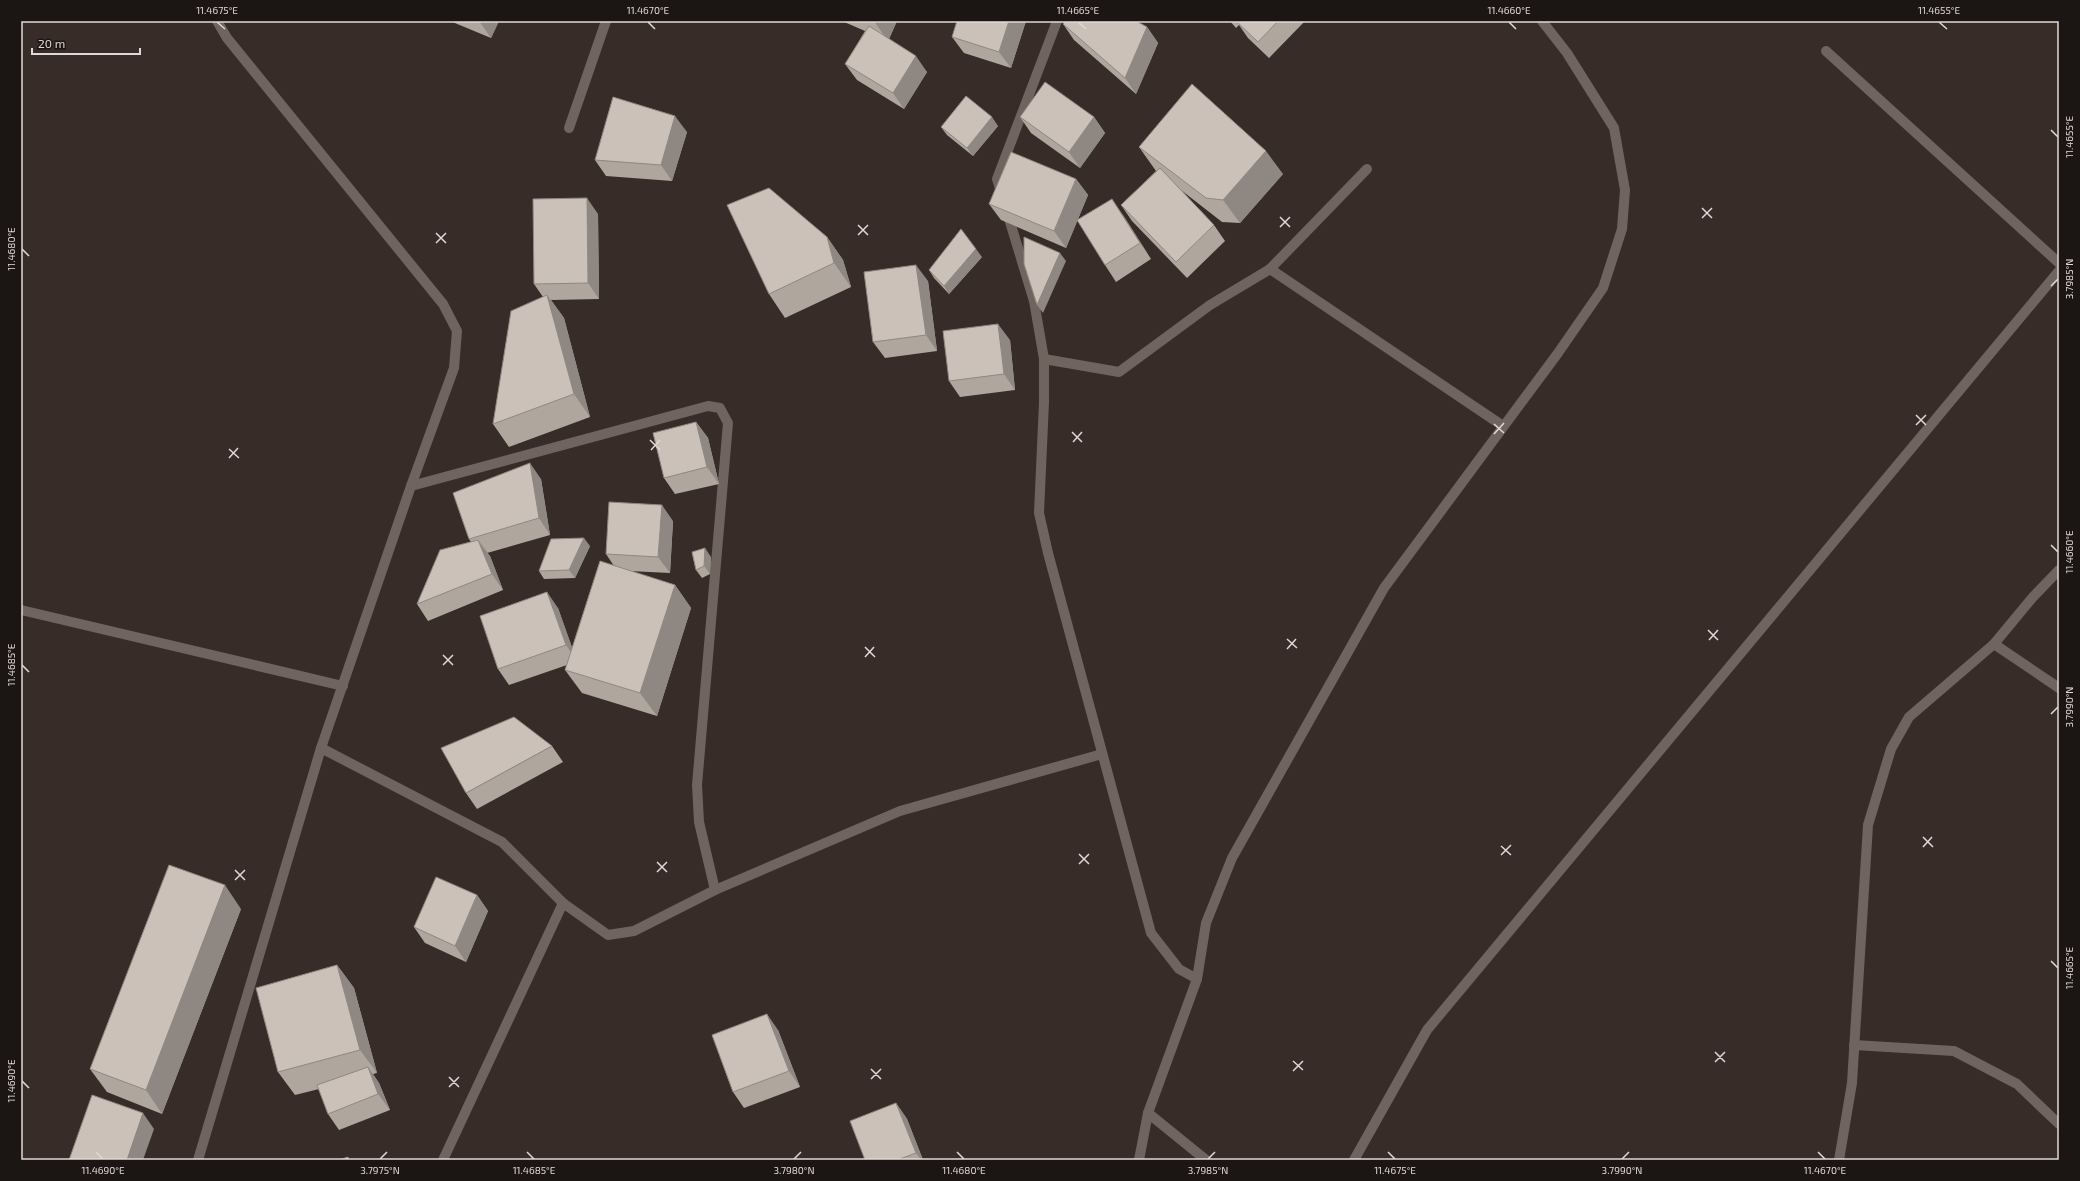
<svg xmlns="http://www.w3.org/2000/svg" width="2080" height="1181" font-family="'Exo 2',sans-serif">
<style>
.lines{fill:none;stroke-linecap:round;stroke-linejoin:round}
.street{stroke:#70645f;stroke-width:10}
.wall{fill:#afa69e}
.shaded-wall{fill:#8f8781}
.building{fill:#ccc1b8;stroke:#8f8781}
.ticks{fill:none;stroke:#e1d9d6;stroke-width:1.5}
.neatline{fill:none;stroke:#e1d9d6;stroke-width:1.5}
.ticks-label{font-size:10px;text-anchor:middle;fill:#e1d9d6}
</style>
<rect width="100%" height="100%" fill="#372c28"/>
<g class="lines">
<g class="street">
<path d="M1826,51l233,212"/>
<path d="M569,128l37,-107"/>
<path d="M1002,195l-5,-16 60,-158"/>
<path d="M1007,212l27,89 10,58v43l-5,111 9,40 103,380 28,36 18,10"/>
<path d="M1270,269l233,157"/>
<path d="M1044,359l75,13 91,-67 60,-36 97,-100"/>
<path d="M411,486l297,-80 12,2 8,15 -31,362 2,37 16,68"/>
<path d="M21,610l322,76"/>
<path d="M1994,644l65,44"/>
<path d="M321,748l181,94 61,61 45,32 26,-4 81,-41 185,-79 202,-57"/>
<path d="M1854,1045l100,6 63,33 42,40"/>
<path d="M1148,1113l58,47"/>
<path d="M198,1160l123,-412 90,-262 43,-118 3,-37 -14,-27 -216,-266 -10,-17"/>
<path d="M443,1160l120,-257"/>
<path d="M1139,1160l9,-47 49,-134 9,-56 26,-65 152,-270 174,-235 45,-65 19,-59 3,-39 -11,-62 -47,-75 -25,-32"/>
<path d="M1354,1160l73,-130 632,-759"/>
<path d="M1839,1160l13,-77 16,-258 23,-76 18,-32 85,-73 39,-47 26,-27"/>
</g>
</g>
<g class="wall">
<path d="M450,21h49l-8,17z"/>
<path d="M842,21h55l-8,18 38,33 -23,37 -47,-29 -12,-16 20,-33z"/>
<path d="M957,21h69l-15,47 -47,-15 -12,-16z"/>
<path d="M1230,21h75l-36,37 -21,-20 -9,-13 -3,3z"/>
<path d="M1063,24l84,3 11,16 -22,51 -62,-54z"/>
<path d="M1020,117h74l11,16 -25,35 -49,-35z"/>
<path d="M998,126l-25,30 -26,-21 -6,-8z"/>
<path d="M687,132l-15,49 -66,-5 -11,-16z"/>
<path d="M1139,147l144,27 -43,49 -18,-1 -41,-32 33,35 11,16 -38,37 -55,-57 -11,-16 35,-34z"/>
<path d="M1076,179l12,16 -22,53 -65,-28 -12,-16z"/>
<path d="M598,214l1,85 -48,1 13,18 26,99 -81,30 -16,-23 50,-127 -9,-13z"/>
<path d="M1123,215l28,44 -35,23 -11,-17z"/>
<path d="M827,237l16,23 8,27 -66,31 -16,-24z"/>
<path d="M982,257l-33,37 -15,-16 -5,-8z"/>
<path d="M928,281l9,70 -52,7 -12,-16z"/>
<path d="M1010,340l5,50 -55,7 -11,-16z"/>
<path d="M696,422l12,16 11,46 -44,10 -11,-16z"/>
<path d="M541,479l9,56 -63,18 3,3 13,34 -75,31 -11,-17 54,-62 -2,-3z"/>
<path d="M673,521l-3,52 -41,-2 46,14 16,23 -34,108 -75,-23 -17,-23 2,-5 -58,20 -11,-16 60,-61 14,40 42,-82 -8,-12z"/>
<path d="M590,546l-15,32 -31,1 -5,-8z"/>
<path d="M711,557l-1,17 -8,4 -6,-8z"/>
<path d="M552,746l11,16 -86,47 -11,-16z"/>
<path d="M477,895l11,16 -22,51 -41,-19 -11,-16z"/>
<path d="M241,909l-79,205 -55,-22 -17,-23z"/>
<path d="M337,965l17,23 23,85 -4,1 6,9 11,27 -51,20 -11,-16 -9,-25 -24,6 -17,-23z"/>
<path d="M778,1030l22,57 -56,21 -11,-16z"/>
<path d="M896,1103l11,16 16,41h-58z"/>
</g>
<g class="shaded-wall">
<path d="M479,21h20l-8,17z"/>
<path d="M874,21h23l-9,20z"/>
<path d="M1009,21h17l-15,47 -12,-16z"/>
<path d="M1147,27l11,16 -22,51 -11,-16z"/>
<path d="M916,56l11,16 -23,37 -11,-16z"/>
<path d="M675,116l12,16 -15,49 -11,-16z"/>
<path d="M992,117l6,9 -25,30 -6,-8z"/>
<path d="M1094,117l11,16 -25,35 -11,-16z"/>
<path d="M1266,151l17,23 -43,49 -17,-23z"/>
<path d="M1076,179l12,16 -22,53 -12,-17z"/>
<path d="M587,198l11,16 1,85 -11,-16z"/>
<path d="M1112,199l11,16 28,44 -11,-16z"/>
<path d="M827,237l16,23 8,27 -17,-24z"/>
<path d="M976,249l6,8 -33,37 -5,-8z"/>
<path d="M1060,253l6,8 -23,52 -6,-8z"/>
<path d="M916,265l12,16 9,70 -11,-16z"/>
<path d="M547,295l17,23 26,99 -16,-23z"/>
<path d="M998,324l12,16 5,50 -11,-16z"/>
<path d="M696,422l12,16 11,46 -12,-17z"/>
<path d="M530,463l11,16 9,56 -11,-17z"/>
<path d="M662,505l11,16 -3,52 -12,-16z"/>
<path d="M584,538l6,8 -15,32 -6,-8z"/>
<path d="M478,540l12,16 13,34 -11,-16z"/>
<path d="M705,548l6,9 -1,17 -6,-8z"/>
<path d="M675,585l16,23 -34,108 -17,-23z"/>
<path d="M547,592l11,16 19,53 -11,-16z"/>
<path d="M225,885l16,24 -79,205 -16,-24z"/>
<path d="M477,895l11,16 -22,51 -11,-16z"/>
<path d="M337,965l17,23 23,85 -17,-23z"/>
<path d="M767,1014l11,16 22,57 -11,-16z"/>
<path d="M368,1067l11,16 11,27 -12,-16z"/>
<path d="M896,1103l11,16 16,41h-2l-5,-7z"/>
<path d="M143,1113l11,16 -11,31h-16z"/>
</g>
<g class="building">
<path d="M957,21h52l-10,31 -47,-15z"/>
<path d="M1065,21h71l11,6 -22,51 -62,-54z"/>
<path d="M1236,21h42l-20,21z"/>
<path d="M869,26l47,30 -23,37 -48,-29z"/>
<path d="M1045,82l49,35 -25,35 -49,-35z"/>
<path d="M1192,84l74,67 -43,49 -17,-2 -67,-51z"/>
<path d="M966,96l26,21 -25,31 -26,-21z"/>
<path d="M613,97l62,19 -14,49 -66,-5z"/>
<path d="M1011,152l65,27 -22,52 -65,-27z"/>
<path d="M1160,168l54,57 -38,37 -55,-57z"/>
<path d="M769,188l58,49 7,26 -65,31 -42,-89z"/>
<path d="M587,198l1,85 -54,1 -1,-85z"/>
<path d="M1112,199l28,44 -35,22 -28,-45z"/>
<path d="M961,229l15,20 -32,37 -15,-16z"/>
<path d="M1024,237l36,16 -23,52 -13,-41z"/>
<path d="M916,265l10,70 -53,7 -9,-70z"/>
<path d="M547,295l27,99 -81,30 18,-113z"/>
<path d="M998,324l6,50 -55,7 -6,-50z"/>
<path d="M696,422l11,45 -43,11 -11,-45z"/>
<path d="M530,463l9,55 -70,21 -16,-46z"/>
<path d="M609,502l53,3 -4,52 -52,-3z"/>
<path d="M584,538l-15,32 -30,1 12,-32z"/>
<path d="M478,540l14,34 -75,30 23,-54z"/>
<path d="M705,548l-1,18 -8,4 -4,-18z"/>
<path d="M600,561l75,24 -35,108 -75,-23z"/>
<path d="M547,592l19,53 -68,24 -18,-53z"/>
<path d="M514,717l38,29 -86,47 -25,-45z"/>
<path d="M169,865l56,20 -79,205 -56,-21z"/>
<path d="M436,877l41,18 -22,51 -41,-19z"/>
<path d="M337,965l23,85 -82,22 -22,-84z"/>
<path d="M767,1014l22,57 -56,21 -21,-57z"/>
<path d="M368,1067l10,27 -50,20 -11,-29z"/>
<path d="M92,1095l51,18 -16,47h-58z"/>
<path d="M896,1103l20,50 -19,7h-32l-15,-39z"/>
<path d="M348,1157l1,3h-10z"/>
</g>
<path class="ticks" d="M217,22l8,7M648,22l7,7M1078,22l8,7M1509,22l7,7M1939,22l8,7M2051,130l7,7M1702,208l10,10M1280,217l10,10M1702,218l10,-10M858,225l10,10M1280,227l10,-10M436,233l10,10M858,235l10,-10M436,243l10,-10M22,249l7,7M2051,286l7,-7M1916,415l10,10M1494,424l10,9M1916,425l10,-10M1072,432l10,10M1494,434l10,-11M650,440l10,10M1073,442l9,-10M229,449l10,9M651,450l9,-10M229,458l9,-10M2051,545l7,7M1708,630l10,10M1287,639l10,9M1709,640l9,-10M865,647l10,10M1287,649l9,-10M443,655l10,10M865,657l9,-10M22,665l7,7M443,665l10,-10M2051,714l7,-7M1923,837l10,10M1501,846l10,9M1923,847l9,-10M1079,854l10,10M1501,855l10,-10M657,862l10,10M1079,864l10,-10M235,870l10,10M657,872l10,-10M235,880l10,-10M2051,961l7,7M1715,1052l10,10M1293,1061l10,9M1715,1062l10,-10M871,1069l10,10M1293,1071l10,-10M449,1077l10,10M871,1079l10,-10M22,1081l7,7M449,1087l10,-10M96,1152l7,7M527,1152l7,7M957,1152l7,7M1388,1152l7,7M1818,1152l7,7M380,1159l7,-7M794,1159l7,-7M1208,1159l7,-7M1622,1159l7,-7"/>
<rect width="2080" height="1181" fill="none" stroke="#1b1614" stroke-width="44"/>
<path d="M32 48v6h108v-6" fill="none" stroke="#e1d9d6" stroke-width="2"/>
<text x="38" y="48" font-size="12" fill="#e1d9d6" stroke="#1b1614" stroke-width="3" paint-order="stroke">20 m</text>
<rect x="22" y="22" width="2036" height="1137" class="neatline"/>
<g class="ticks-label">
<text x="217" y="14">11.4675°E</text>
<text x="648" y="14">11.4670°E</text>
<text x="1078" y="14">11.4665°E</text>
<text x="1509" y="14">11.4660°E</text>
<text x="1939" y="14">11.4655°E</text>
<text transform="translate(2069 137) rotate(-90)" y="4">11.4655°E</text>
<text transform="translate(11 249) rotate(-90)" y="4">11.4680°E</text>
<text transform="translate(2069 279) rotate(-90)" y="4">3.7985°N</text>
<text transform="translate(2069 552) rotate(-90)" y="4">11.4660°E</text>
<text transform="translate(11 665) rotate(-90)" y="4">11.4685°E</text>
<text transform="translate(2069 707) rotate(-90)" y="4">3.7990°N</text>
<text transform="translate(2069 968) rotate(-90)" y="4">11.4665°E</text>
<text transform="translate(11 1081) rotate(-90)" y="4">11.4690°E</text>
<text x="103" y="1174">11.4690°E</text>
<text x="380" y="1174">3.7975°N</text>
<text x="534" y="1174">11.4685°E</text>
<text x="794" y="1174">3.7980°N</text>
<text x="964" y="1174">11.4680°E</text>
<text x="1208" y="1174">3.7985°N</text>
<text x="1395" y="1174">11.4675°E</text>
<text x="1622" y="1174">3.7990°N</text>
<text x="1825" y="1174">11.4670°E</text>
</g>
</svg>
